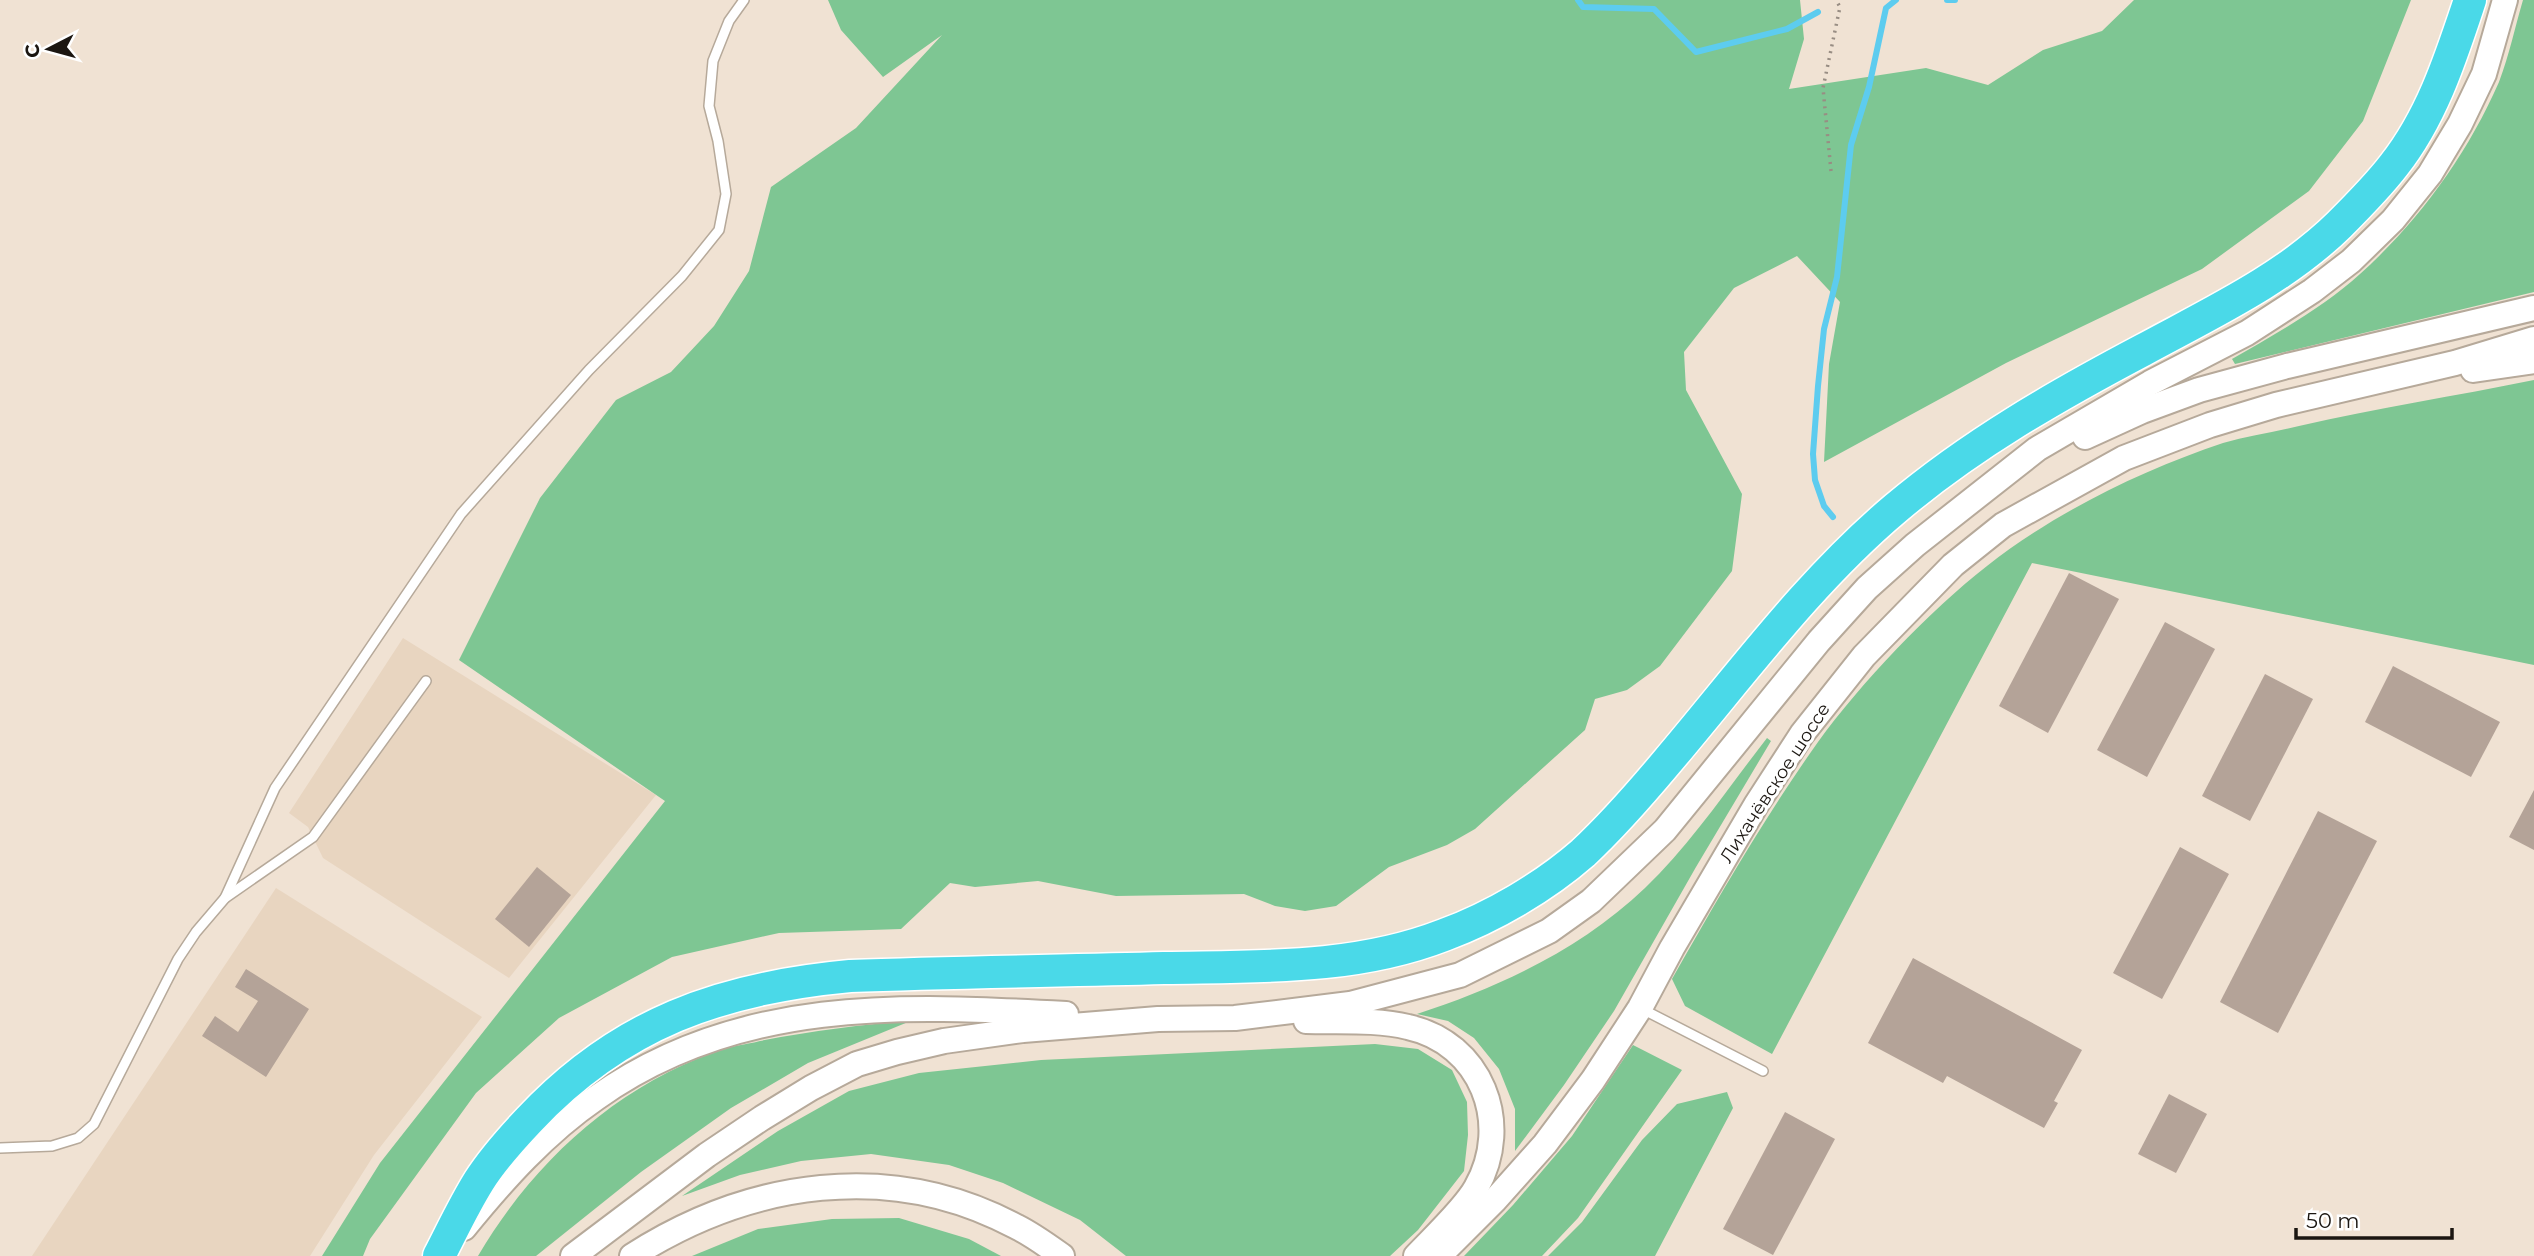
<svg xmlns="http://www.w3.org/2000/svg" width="2534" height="1256" font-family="Montserrat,sans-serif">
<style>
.built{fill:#e8d5c0}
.green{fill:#7ec693}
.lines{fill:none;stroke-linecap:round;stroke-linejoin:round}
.stream{stroke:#5dccef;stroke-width:6}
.building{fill:#b4a398}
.lane-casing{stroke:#b6a99a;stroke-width:12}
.secondary-casing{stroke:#b6a99a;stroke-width:28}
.highway-casing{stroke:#fff;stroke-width:35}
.path{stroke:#988d83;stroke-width:3.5;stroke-dasharray:2 5;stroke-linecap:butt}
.lane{stroke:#fff;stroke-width:9}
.secondary{stroke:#fff;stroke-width:24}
.highway{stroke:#4ad9e8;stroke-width:32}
.labels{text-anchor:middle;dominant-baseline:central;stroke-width:6;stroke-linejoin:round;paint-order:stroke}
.street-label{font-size:18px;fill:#1b1611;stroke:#fff}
</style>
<rect width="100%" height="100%" fill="#f0e2d3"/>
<g class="built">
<path d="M403,638l253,157 -147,183 -186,-120 -15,-31 -19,-14z"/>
<path d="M276,888l206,129 -108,138 -64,101h-278z"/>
</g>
<g class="green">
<path d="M828,0h972l4,39 -15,50 137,-21 62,17 55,-35 59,-19 32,-31h277l-48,121 -54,70 -107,78 -196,94 -182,99 5,-98 11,-62 -43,-46 -63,32 -50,64 2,38 56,104 -10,77 -72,95 -33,24 -32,9 -10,31 -110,99 -28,16 -58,22 -53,39 -31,5 -30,-5 -31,-12 -128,2 -78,-15 -63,6 -25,-4 -49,46 -122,4 -107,24 -113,61 -83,75 -106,146 -7,17h-41l58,-93 285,-362 -206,-141 81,-162 76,-98 55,-28 43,-46 35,-55 22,-84 85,-59 86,-93 -59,42 -42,-47z"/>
<path d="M2523,0h11v292l-299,72 -3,-5c42,-24 92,-52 128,-85 59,-53 107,-119 139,-192 10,-26 16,-55 24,-82z"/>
<path d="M2534,380v285l-502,-102 -260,491 -87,-48 -13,-27c46,-81 92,-161 146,-237 43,-59 111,-131 169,-176 67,-53 155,-96 236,-123 25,-7 51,-11 76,-17 78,-18 157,-30 235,-46z"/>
<path d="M1767,738l4,3 -75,126 -82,144 -50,74 -49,66v-42l-16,-40 -25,-31 -26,-17 -31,-7c83,-27 164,-65 228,-126 46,-44 83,-100 122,-150z"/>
<path d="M913,1020l-105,43 -77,45 -90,64 -105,84h-58c55,-93 134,-166 236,-204 14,-6 31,-7 46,-11 51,-10 101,-16 153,-21z"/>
<path d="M1375,1044l43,5 34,21 15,32 1,33 -4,36 -46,59 -28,26h-264l-46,-36 -77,-37 -54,-18 -78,-11 -70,7 -61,14 -58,21 96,-65 71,-40 70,-18 122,-13z"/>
<path d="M1633,1045l49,25 -104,148 -36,38h-78l49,-51 59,-69z"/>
<path d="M1727,1092l6,16 -78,148h-107l34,-34 60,-82 35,-36z"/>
<path d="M899,1218l70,21 32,17h-309l66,-27 74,-10z"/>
</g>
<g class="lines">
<g class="stream">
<path d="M1578,0l5,7 71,2 42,43 91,-23 31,-17"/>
<path d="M1947,0h8"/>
<path d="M1833,517l-9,-11 -9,-26 -2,-26 5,-68 6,-57 13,-52 14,-132 18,-58 17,-79 10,-8"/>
</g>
</g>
<g class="building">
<path d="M2069,573l50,26 -71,134 -49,-27z"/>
<path d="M2165,622l50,27 -68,128 -50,-27z"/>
<path d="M2393,666l107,56 -29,55 -106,-55z"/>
<path d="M2265,674l48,25 -63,122 -48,-25z"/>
<path d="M2534,790v60l-25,-13z"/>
<path d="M2318,811l59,30 -99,192 -58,-31z"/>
<path d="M2180,847l49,27 -67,125 -49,-26z"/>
<path d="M537,867l34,28 -42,52 -34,-28z"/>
<path d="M1913,958l169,92 -28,51 4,2 -14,25 -97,-52 -4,7 -75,-40z"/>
<path d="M246,969l63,40 -43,68 -64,-41 13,-20 23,16 20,-31 -23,-14z"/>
<path d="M2169,1094l38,20 -31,59 -38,-19z"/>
<path d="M1785,1112l50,27 -62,116 -50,-26z"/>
</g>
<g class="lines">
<defs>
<g id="lane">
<path d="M225,898l50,-110 186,-274 128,-144 93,-94 37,-46 7,-36 -8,-53 -9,-35 4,-45 16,-40 15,-21"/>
<path d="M1642,1009l121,62"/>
<path d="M0,1148l52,-2 26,-8 16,-14 84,-165 18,-27 29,-34 88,-61 113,-156"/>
</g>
<g id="secondary">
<path d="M2473,370l61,-9"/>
<path d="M2085,437l57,-26 57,-21 88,-24 247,-58"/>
<path d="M1306,1021c33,1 70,-2 102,6 73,16 105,96 68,161 -11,20 -43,50 -60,68"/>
<path d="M464,1228c39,-48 81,-95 132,-130 141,-101 306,-93 470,-84"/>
<path d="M573,1256l134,-101 55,-37 49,-30 46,-24 40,-12 47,-11 79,-11 135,-11 77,-1 115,-14 110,-29 89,-44 42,-30 74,-71 154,-189 48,-53 48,-43 122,-96 113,-66 97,-50 65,-42 39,-30 42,-41 37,-46 30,-50 24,-50 21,-74"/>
<path d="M632,1256c117,-75 259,-97 385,-29 16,8 31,19 45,29"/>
<path d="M1439,1256l56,-56 50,-56 48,-64 47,-72 32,-60 84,-143 46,-71 62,-78 89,-91 50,-40 121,-67 86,-33 66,-20 179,-42 79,-24"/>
</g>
<path id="highway" d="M439,1256c13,-25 25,-51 40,-75 14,-22 32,-42 50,-61 91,-97 192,-132 321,-144 105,-4 209,-5 314,-8 95,-2 190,2 280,-33 49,-18 100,-48 139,-82 30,-28 57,-59 83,-90 74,-87 142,-181 230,-255 76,-64 160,-112 247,-158 68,-37 141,-71 196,-125 19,-19 39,-39 55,-60 38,-48 57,-108 76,-165"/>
</defs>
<use href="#lane" class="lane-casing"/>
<use href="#secondary" class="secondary-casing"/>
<use href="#highway" class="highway-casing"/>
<path class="path" d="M1831,171l-8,-83 17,-81 -4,-7"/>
<use href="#lane" class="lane"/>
<use href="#secondary" class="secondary"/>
<use href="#highway" class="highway"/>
</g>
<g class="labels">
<g class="street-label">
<text transform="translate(1775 783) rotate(-57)">Лихачёвское шоссе</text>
</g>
</g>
<g transform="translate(49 49) rotate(264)" stroke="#ffffff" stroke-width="5" paint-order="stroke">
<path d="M0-5L12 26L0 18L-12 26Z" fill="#1b1611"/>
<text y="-10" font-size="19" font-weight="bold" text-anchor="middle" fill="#1b1611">С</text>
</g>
<path d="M2296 1228v10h156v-10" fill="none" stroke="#1b1611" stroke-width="3.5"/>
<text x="2306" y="1228" font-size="21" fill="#1b1611" stroke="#ffffff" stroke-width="5" paint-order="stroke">50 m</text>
</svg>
